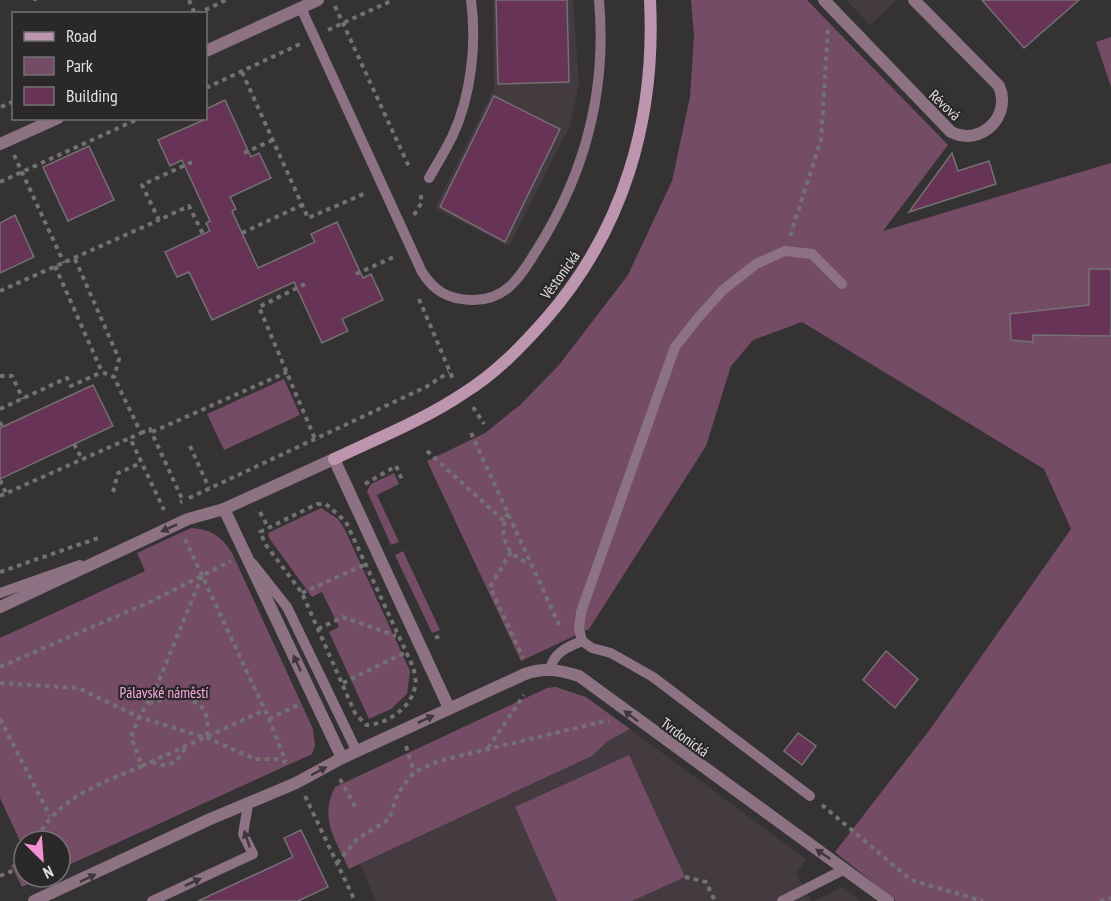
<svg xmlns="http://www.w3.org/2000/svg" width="1111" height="901" font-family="'PT Sans Narrow',sans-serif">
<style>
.built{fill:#433b40}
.green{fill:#744c66}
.building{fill:#673357;stroke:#747173;stroke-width:1.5}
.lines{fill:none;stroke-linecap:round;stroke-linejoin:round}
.path{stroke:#747173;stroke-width:4;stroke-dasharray:4.5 4.5;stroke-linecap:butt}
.lane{stroke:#8c7282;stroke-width:10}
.street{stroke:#8c7282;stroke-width:12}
.secondary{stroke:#be95af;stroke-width:12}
.oneway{fill:#3e373c}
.labels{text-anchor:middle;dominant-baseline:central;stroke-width:4.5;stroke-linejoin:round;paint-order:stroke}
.street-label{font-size:15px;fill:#e2e0e1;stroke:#2b282a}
.park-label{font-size:15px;fill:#fdaae1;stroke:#2b282a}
</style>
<rect width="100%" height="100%" fill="#353234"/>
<g class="built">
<path d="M493,0h80l6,85 -10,43 -60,118 -74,-38 59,-120z"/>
<path d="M846,0h51l-27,25z"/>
<path d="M630,729l176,130 -10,15 15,27h-435l-16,-37 232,-108 15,-15z"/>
<path d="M843,887l17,14h-46z"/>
</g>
<g class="green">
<path d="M691,0h116l141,145 -65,86 228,-68v738h-215l-61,-49 96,-124 140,-199 -27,-60 -242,-147 -49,18 -22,26 -25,80 -117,183 -68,32 -94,-200 58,-28 35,-28 39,-40 69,-90 44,-94 18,-84 4,-61z"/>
<path d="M1111,37v50l-15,-45z"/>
<path d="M284,379l16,36 -76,35 -17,-36z"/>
<path d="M394,473l5,11 -22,11 22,47 -8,3 -24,-54 4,-7z"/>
<path d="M321,508l17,11 6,9 66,143 -3,23 -16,15 -22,10 -40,-87 10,-5 -17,-35 -10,5 -43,-59 -1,-5z"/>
<path d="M191,528c20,1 30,8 41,25l81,176 2,17 -3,8 -252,115v-28h-36v9l-24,-52v-160l145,-67 -8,-18z"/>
<path d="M403,551l37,79 -8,3 -37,-78z"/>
<path d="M556,687l30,10 44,32 -22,12 -16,15 -243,113c-14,-30 -30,-50 -14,-82l212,-99z"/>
<path d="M629,755l56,122 -53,24h-75l-42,-94z"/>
<path d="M24,859v18h19l-21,10 -11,-22z"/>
</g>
<g class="building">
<path d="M496,0h71l2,82 -71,2z"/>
<path d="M982,0h97l-55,48z"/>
<path d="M494,96l66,33 -55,113 -65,-35z"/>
<path d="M225,100l26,57 8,-4 12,25 -41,19 6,12 -4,2 26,57 57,-26 -4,-8 26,-12 26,56 8,-4 12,26 -41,19 6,12 -26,12 -28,-61 -82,38 -23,-48 -12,5 -12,-25 45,-21 -4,-8 4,-2 -28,-61 -12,6 -12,-26 48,-21v-10z"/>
<path d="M89,146l25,54 -46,21 -25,-54z"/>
<path d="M952,153l6,18 31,-10 7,23 -87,28z"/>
<path d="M15,215l19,42 -34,16v-50z"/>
<path d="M1089,269h22v67l-78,-1v7l-22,-2 -1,-26 79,-9z"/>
<path d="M93,385l20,41 -113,53v-51z"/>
<path d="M886,651l32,28 -23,29 -32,-28z"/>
<path d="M798,733l18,13 -14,19 -18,-14z"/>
<path d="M301,830l27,57 -30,14h-100l95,-44 -9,-19z"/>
</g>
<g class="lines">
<g class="path">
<path d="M35,0v1"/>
<path d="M189,0l6,14"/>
<path d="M335,6l75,163"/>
<path d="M197,14l29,-14"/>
<path d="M328,30l65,-30"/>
<path d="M242,72l66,146 58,-25"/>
<path d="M206,88l94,-44"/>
<path d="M1,107l13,-6"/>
<path d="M244,153l29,-13"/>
<path d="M14,155l50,108"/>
<path d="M192,162l-50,23 17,35 30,-14 14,28"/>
<path d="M0,182l140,-64"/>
<path d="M414,215l8,-13 -2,-10"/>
<path d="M242,233l60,-28"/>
<path d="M790,236l31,-96 7,-111"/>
<path d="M75,259l44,100 -5,18"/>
<path d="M55,266l47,106 12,5 27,56 -11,5 34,72"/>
<path d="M356,274l40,-18"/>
<path d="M305,284l-46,23 56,132"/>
<path d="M0,291l159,-71"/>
<path d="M419,299l34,80"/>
<path d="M0,376h12l11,23"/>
<path d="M473,407l11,17"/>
<path d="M0,409l67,-31 4,8 31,-14"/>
<path d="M0,422l2,5"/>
<path d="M152,432l135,-60"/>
<path d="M141,433l9,-4 33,72 -3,1"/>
<path d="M471,433l90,196"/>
<path d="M74,444l8,15"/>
<path d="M190,446l19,42"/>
<path d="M427,451l77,70"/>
<path d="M0,480l6,13"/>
<path d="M365,484l31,-18 7,16"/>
<path d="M113,492l5,-19 23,-10"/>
<path d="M0,496l130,-58"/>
<path d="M189,498l237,-111 23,-15"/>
<path d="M317,504h9l20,18 68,147c0,5 3,13 1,18 -4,21 -29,38 -49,38l-11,-12 -53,-120 -36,-48 -6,-13z"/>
<path d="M260,512l8,15"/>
<path d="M508,513c-11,22 -1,44 22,50"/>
<path d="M185,539l84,180 17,43"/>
<path d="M511,552l-21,35 33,71"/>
<path d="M0,572l101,-35"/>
<path d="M202,576l-47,114 -16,27 68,21 48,21h21l10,3"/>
<path d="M302,593l62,-28"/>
<path d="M318,629l25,-12 53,19"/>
<path d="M435,638l7,-3"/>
<path d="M0,667l152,-66 79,-40"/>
<path d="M0,683l78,5 61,29 -8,20 11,29c-42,18 -86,32 -106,75"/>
<path d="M343,683l61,-30"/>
<path d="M149,704c18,-8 52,-12 58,14 1,6 0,14 0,20"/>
<path d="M0,719l50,97"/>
<path d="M269,719l29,-14"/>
<path d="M406,746l8,26"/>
<path d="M488,748l36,-53"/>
<path d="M152,762c16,7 26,1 33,-14"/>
<path d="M142,766l123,-56"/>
<path d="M340,779l17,31"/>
<path d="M305,796l50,105"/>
<path d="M822,805l89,75 72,21"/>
<path d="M337,863l19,-23 33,-21 9,-26 16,-21 25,-11 170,-41"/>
<path d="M0,876l24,-10"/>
<path d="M685,877l21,5 9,19"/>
<path d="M1100,901l11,-3"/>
</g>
<g class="lane">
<path d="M301,8l121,264c12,19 26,27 48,28 37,2 51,-25 68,-52 47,-75 69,-159 61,-248"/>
<path d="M429,178c8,-14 16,-27 23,-41 19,-40 25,-93 19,-137"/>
<path d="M253,564l34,43 70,145"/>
<path d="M0,593l80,-28"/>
<path d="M550,670c3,-17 17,-23 32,-29"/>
<path d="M810,796l-157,-119 -42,-24 -19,-5 -10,-7 -3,-12 2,-17 94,-265 22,-28 26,-29 33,-26 29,-13 27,3 30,30"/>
<path d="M152,901l101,-47 -10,-20 5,-29"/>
<path d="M782,901l63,-32"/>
</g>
<g class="street">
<path d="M824,0l127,132c30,15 61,-16 48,-46l-85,-86"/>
<path d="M206,51l112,-51"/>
<path d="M0,144l58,-26"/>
<path d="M224,509l118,249"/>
<path d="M0,607l188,-88 36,-10 110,-50 115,249"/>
<path d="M34,901l174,-81 88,-37 46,-25 183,-84c19,-7 35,-4 54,2l309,225"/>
</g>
<path class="secondary" d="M334,459c44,-21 90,-39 130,-66 31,-19 57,-46 81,-73 79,-90 111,-201 105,-320"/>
</g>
<defs><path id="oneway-solid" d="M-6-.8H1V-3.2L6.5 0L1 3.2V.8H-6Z" transform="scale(1.5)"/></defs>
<g class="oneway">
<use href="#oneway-solid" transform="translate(169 528) rotate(156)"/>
<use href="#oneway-solid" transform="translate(297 663) rotate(-115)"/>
<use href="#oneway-solid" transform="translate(631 716) rotate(-143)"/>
<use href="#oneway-solid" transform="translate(426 719) rotate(-25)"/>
<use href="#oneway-solid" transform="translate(319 771) rotate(-28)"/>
<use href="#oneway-solid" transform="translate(247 839) rotate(-109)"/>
<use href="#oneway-solid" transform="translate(823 854) rotate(-146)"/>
<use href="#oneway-solid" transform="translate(88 878) rotate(-26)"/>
<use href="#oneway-solid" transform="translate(193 882) rotate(-25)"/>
</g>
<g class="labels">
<g class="street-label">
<text transform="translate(945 105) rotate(43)">Révová</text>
<text transform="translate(560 275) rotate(-54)">Věstonická</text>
<text transform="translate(685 737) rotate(36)">Tvrdonická</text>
</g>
<g class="park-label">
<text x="164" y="692">Pálavské náměstí</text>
</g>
</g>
<rect x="12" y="12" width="195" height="108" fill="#2b282a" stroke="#747273" stroke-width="1.5"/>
<rect x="24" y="32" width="30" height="9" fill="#be95af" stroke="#747273" stroke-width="1.5"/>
<text x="66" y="42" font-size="18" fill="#e2e0e1">Road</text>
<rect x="24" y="57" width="30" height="18" fill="#744c66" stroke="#747273" stroke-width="1.5"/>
<text x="66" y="72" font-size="18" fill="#e2e0e1">Park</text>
<rect x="24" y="87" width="30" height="18" fill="#673357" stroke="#747273" stroke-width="1.5"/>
<text x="66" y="102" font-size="18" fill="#e2e0e1">Building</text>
<g transform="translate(42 859) rotate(155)"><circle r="28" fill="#2b282a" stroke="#747273" stroke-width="1.5"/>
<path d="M0-4.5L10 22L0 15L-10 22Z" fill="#f491d4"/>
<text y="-9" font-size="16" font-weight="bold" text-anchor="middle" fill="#e2e0e1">N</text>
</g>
</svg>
